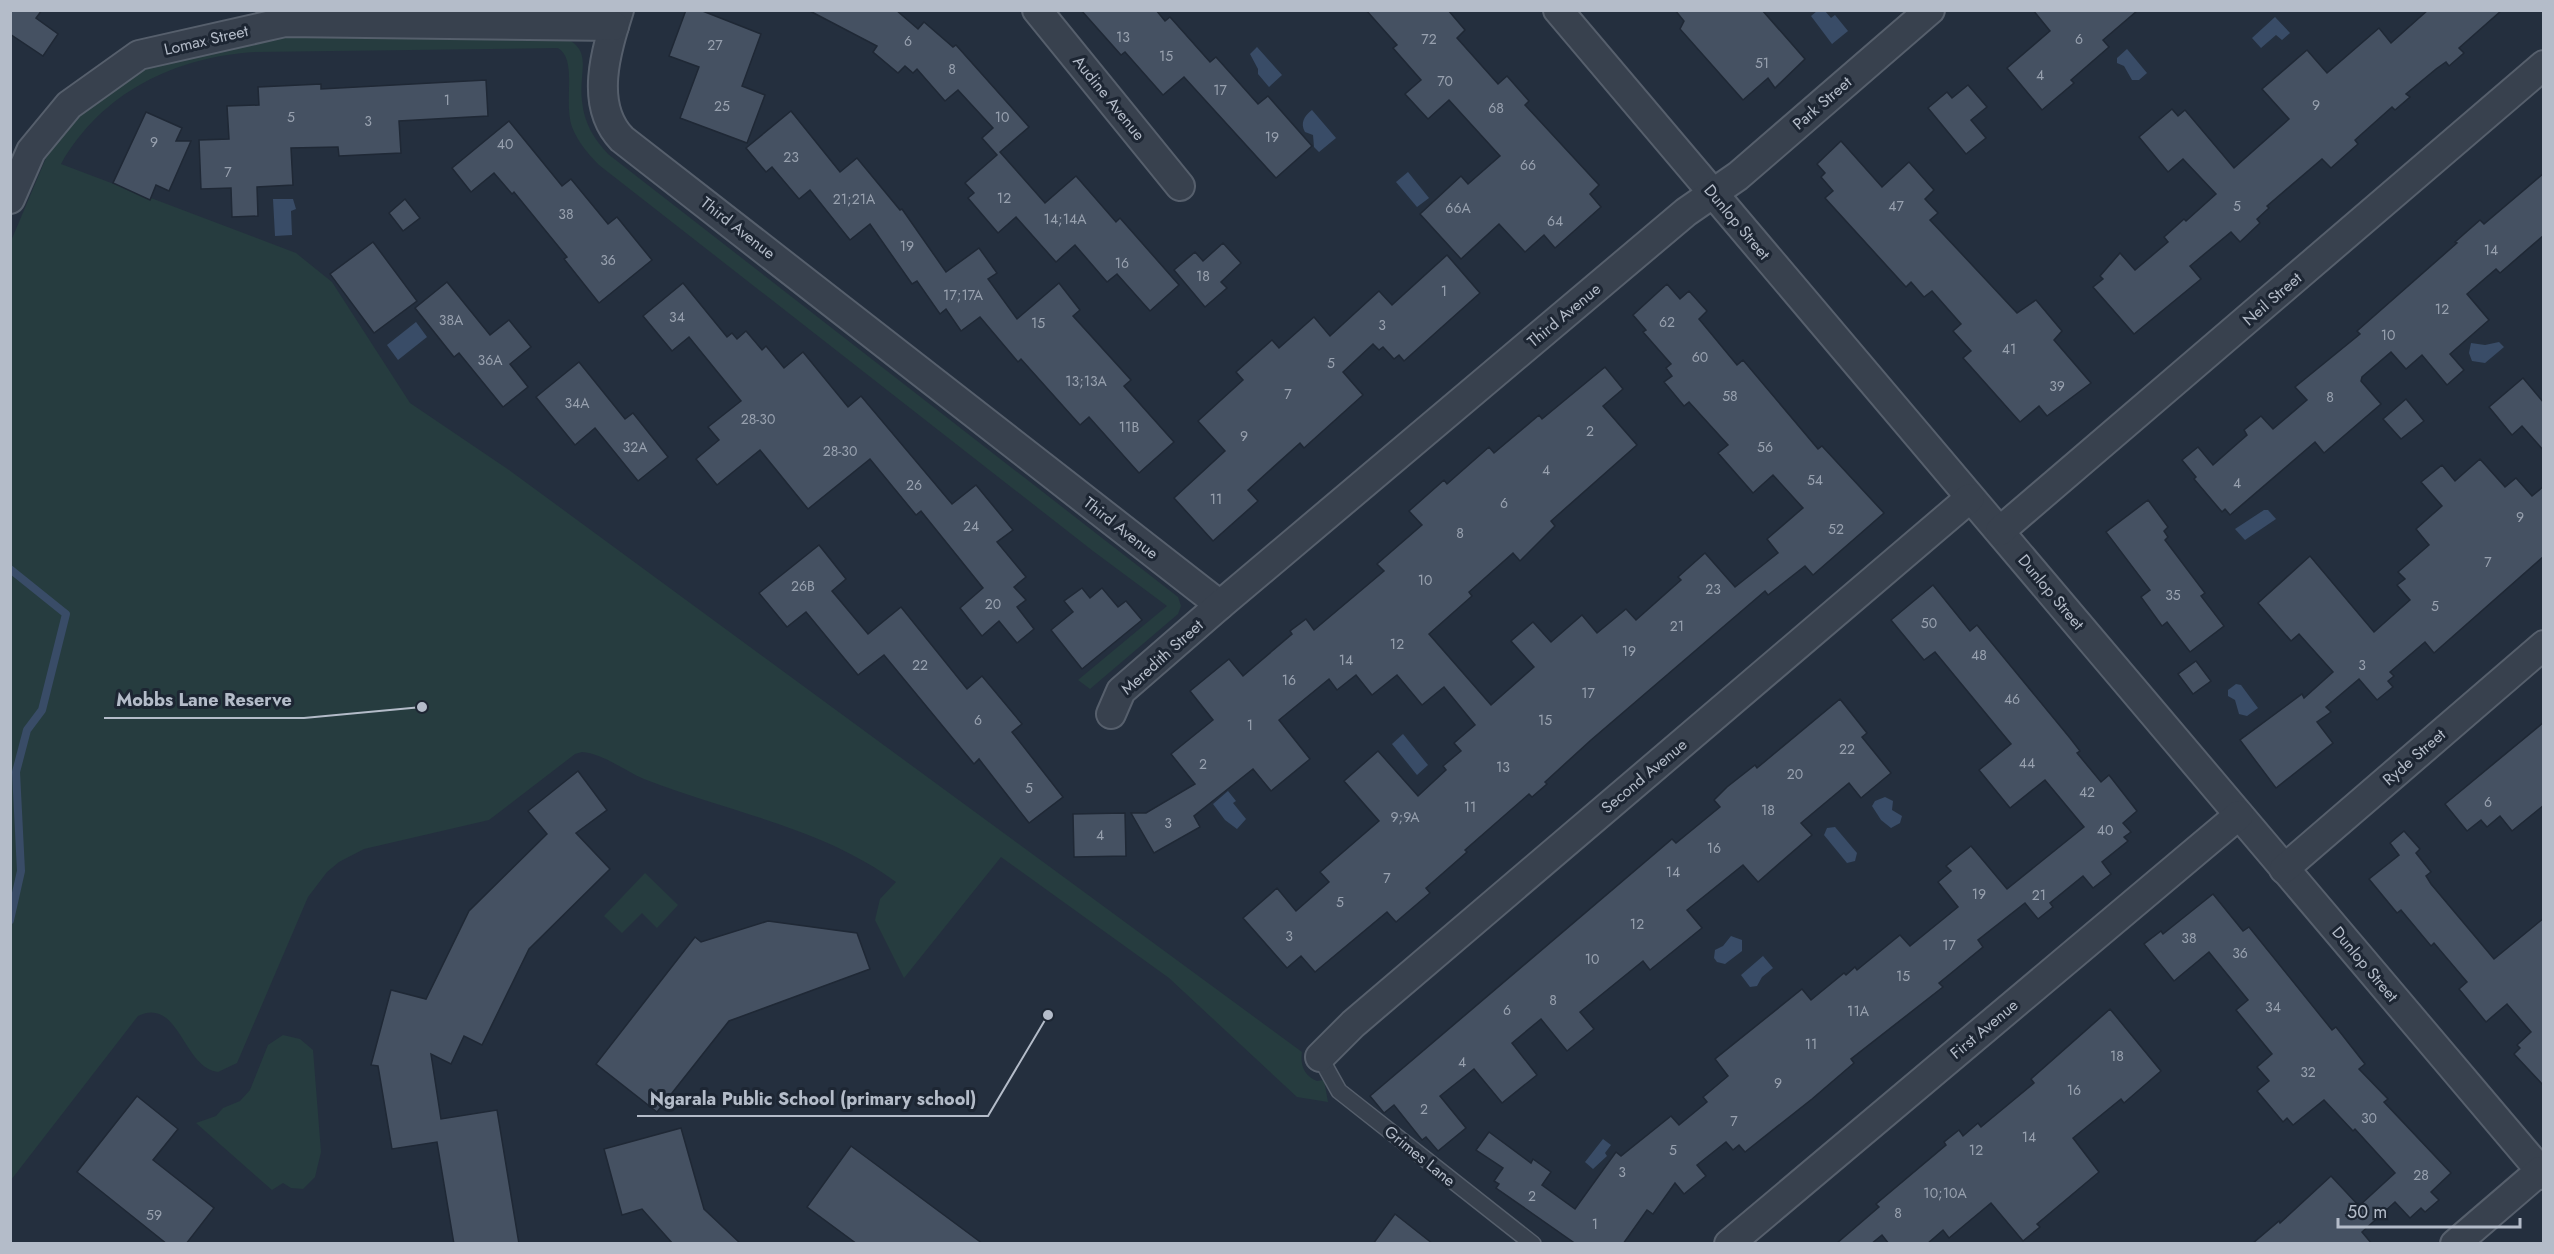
<svg xmlns="http://www.w3.org/2000/svg" width="2554" height="1254" font-family="Jost,sans-serif">
<style>
.green{fill:#263c3f}
.water{fill:#394c67}
.lines{fill:none;stroke-linecap:round;stroke-linejoin:round}
.stream{stroke:#394c67;stroke-width:8}
.building{fill:#455162;stroke:#1f2835;stroke-width:1.5}
.service-casing{stroke:#565f6c;stroke-width:18}
.minor-casing{stroke:#565f6c;stroke-width:32}
.service{stroke:#38414e;stroke-width:15}
.minor{stroke:#38414e;stroke-width:28}
.labels{text-anchor:middle;dominant-baseline:central;stroke-width:6;stroke-linejoin:round;paint-order:stroke}
.number-label{font-size:14px;fill:#98a1af}
.street-label{font-size:16px;fill:#b4bcc9;stroke:#1d2633}
.leader{fill:none;stroke:#b4bcc9;stroke-width:2}
.callout-dot{fill:#b4bcc9;stroke:#1d2633;stroke-width:2}
.callout-label{font-size:18px;text-anchor:middle;font-weight:bold;fill:#b4bcc9;stroke:#1d2633;stroke-width:6;stroke-linejoin:round;paint-order:stroke}
</style>
<rect width="100%" height="100%" fill="#242f3e"/>
<g class="green">
<path d="M554,34c43,13 24,33 28,67 2,22 12,38 26,53l570,443 3,9 -3,8 -88,75 -12,-9 89,-74 -74,-55 -494,-386c-11,-11 -21,-23 -27,-38 -9,-26 6,-67 -14,-79l-303,4c-80,5 -153,40 -194,112l235,89 36,29 78,121 99,67 793,582c-2,13 2,24 15,29l7,-1 4,22 -31,-5 -128,-119 -168,-121 -97,121 -29,-58 5,-21 16,-17c-72,-54 -168,-70 -252,-103 -19,-8 -42,-26 -62,-27l-7,2 -86,66 -125,29 -25,13 -12,10 -19,25 -71,166 -19,9c-35,-4 -39,-76 -80,-56l-127,164v-939l35,-83 14,-21 16,-19 59,-48 120,-32z"/>
<path d="M645,873l33,32 -21,23 -15,-15 -20,20 -18,-17z"/>
<path d="M283,1035l17,4 13,11 8,102 -6,25 -12,12 -12,-1 -8,-5 -11,7 -76,-67 20,-7 7,-8 17,-7 10,-11 18,-45z"/>
</g>
<g class="water">
<path d="M1817,11h8l6,7 4,-3 13,16 -16,13 -21,-28z"/>
<path d="M2275,17l15,16 -8,7 -6,-5 -15,13 -9,-10z"/>
<path d="M1257,47l25,28 -13,12 -11,-13v-5l-8,-15z"/>
<path d="M2127,49l20,24 -8,7h-7l-8,-14 -7,-3v-5z"/>
<path d="M1312,110l24,28 -17,14 -5,-5 -1,-12 -8,-3c-5,-9 -1,-16 7,-22z"/>
<path d="M1408,172l21,26 -12,9 -21,-25z"/>
<path d="M273,199h20l3,10 -5,2 1,24 -17,1z"/>
<path d="M416,322l11,15 -29,23 -11,-15z"/>
<path d="M2499,342l5,5 -19,16 -13,-2 -3,-8 2,-10 14,2z"/>
<path d="M2264,510h4l8,9 -31,21 -10,-11z"/>
<path d="M2236,684l5,1 17,23 -11,8 -8,-2 -4,-14 -7,-4v-6z"/>
<path d="M1403,734l25,31 -11,10 -25,-31z"/>
<path d="M1228,791l8,10 -3,2 13,16 -9,10 -12,-9 -12,-16z"/>
<path d="M1885,797l8,4 -1,9 10,6 -2,7 -9,5 -10,-8 -9,-14 3,-5z"/>
<path d="M1835,827l22,26 -2,8 -8,2 -23,-28 3,-7z"/>
<path d="M1731,936l11,4v11l-17,13 -8,-2 -3,-4 1,-8 8,-4z"/>
<path d="M1763,956l10,12 -11,9 -5,9 -7,1 -9,-12z"/>
<path d="M1603,1139l8,6 -6,8 2,3 -14,13 -8,-7z"/>
</g>
<g class="lines">
<path class="stream" d="M10,569l56,45 -24,96 -15,20 -11,42 5,99 -11,49"/>
</g>
<g class="building">
<path d="M10,10h32l-6,8 22,16 -15,22 -33,-22z"/>
<path d="M686,10h14l61,24 -19,52 23,9 -18,48 -67,-25 19,-51 -30,-11z"/>
<path d="M808,10h88l22,19 6,-7 29,25 3,-2 73,82 -29,25 45,51 31,-27 40,46 4,-4 59,67 -29,26 -33,-37 -10,8 -32,-37 -19,17 -40,-45 -18,16 -30,-35 6,-5 -9,-10 32,-28 -15,-17 11,-10 -35,-38 -13,11 -28,-32 -4,4 -8,-7 -7,7 -25,-21 4,-6z"/>
<path d="M1081,10h75l9,11 5,-4 40,45 6,-5 42,47 10,-8 44,50 -36,32 -92,-101 -21,18 -38,-43 -4,3z"/>
<path d="M1366,10h82l17,20 -8,8 41,46 9,-8 22,25 -4,4 74,80 -9,9 11,13 -46,41 -11,-13 -19,17 -26,-28 -38,35 -41,-45 41,-38 7,8 32,-28 -51,-56 -21,19 -23,-25 16,-14 -28,-32 4,-3z"/>
<path d="M1675,10h87l43,49 -30,29 -7,-10 -25,22 -63,-71 4,-8z"/>
<path d="M2033,10h105l-35,30 6,7 -38,33 3,3 -32,27 -35,-42 43,-37z"/>
<path d="M2428,10h74l-43,38 5,5 -15,13 -3,-4 -10,7 -30,25 4,3 -15,13 -3,-3 -37,33 3,4 -27,24 -9,-9 -55,47 2,2 -12,11 3,4 -20,19 -9,-10 -41,34 11,13 -67,55 -41,-47 10,-8 -3,-3 20,-23 15,17 33,-28 -4,-5 20,-18 2,2 30,-27 -33,-35 -15,13 -29,-35 33,-28 6,7 7,-6 49,58 55,-49 -27,-30 45,-39 20,23 52,-45 12,15z"/>
<path d="M486,80l2,36 -89,5 2,32 -62,3 -1,-9 -47,1 2,37 -36,2 1,29 -26,1 -1,-29 -30,1 -2,-49 30,-1 -2,-33 32,-1 -1,-18 63,-3v5z"/>
<path d="M1968,85l19,22 -16,13 15,18 -20,16 -38,-46 19,-16 5,6z"/>
<path d="M791,111l49,61 17,-14 43,52 2,-1 44,63 33,-24 18,25 -9,6 29,40 42,-36 21,27 -7,6 58,64 -7,6 50,56 -35,31 -50,-56 -9,8 -59,-66 -3,3 -38,-45 -19,14 -15,-22 -6,5 -23,-33 -5,3 -42,-60 -20,16 -40,-50 -11,9 -27,-32 -6,5 -20,-24z"/>
<path d="M146,112l36,16 -6,13h15l-22,50 -13,-6 -6,15 -37,-17z"/>
<path d="M509,121l53,65 9,-7 37,45 9,-7 35,43 -53,43 -35,-44 3,-2 -53,-65 -2,2 -18,-21 -23,19 -19,-24z"/>
<path d="M1841,141l41,46 27,-25 25,28 -9,9 13,14 -8,7 87,93 19,-13 26,31 -8,9 37,43 -44,33 -8,-10 -19,16 -57,-64 8,-7 -18,-20 8,-7 -29,-33 -8,6 -13,-15 -5,5 -81,-89 8,-7 -12,-14 4,-4 -8,-9z"/>
<path d="M2544,173v62l-44,38 -4,-4 -29,25 22,26 -39,34 14,16 -17,15 -25,-30 -16,14 -15,-17 -29,25 -1,4 20,23 -57,49 -9,-11 -85,73 -5,-6 -3,3 -28,-33 2,-2 -14,-17 16,-13 15,18 34,-30 -3,-5 17,-14 12,13 34,-29 -12,-13 65,-53 -3,-3 100,-88 -2,-1 25,-22 4,4z"/>
<path d="M405,199l15,19 -17,13 -14,-18z"/>
<path d="M373,242l44,59 -43,32 -44,-59z"/>
<path d="M1223,243l18,20 -20,19 6,6 -22,19 -31,-37 21,-18 8,9z"/>
<path d="M1447,255l33,38 -76,68 -5,-6 -5,4 -11,-12 -4,3 -6,-6 -30,28 20,23 -59,53 -4,-5 -52,47 10,11 -45,40 -39,-43 51,-47 -27,-30 45,-41 -7,-8 36,-32 7,8 35,-31 16,19 49,-45 13,14z"/>
<path d="M447,282l43,53 19,-15 22,27 -21,17 18,23 -25,20 -44,-54 -5,4 -39,-49z"/>
<path d="M683,283l44,54 5,-4 5,6 9,-8 16,19 4,-4 18,22 19,-16 45,55 13,-11 91,108 24,-19 37,45 -16,12 29,35 -12,10 12,13 -9,7 17,22 -17,14 -18,-22 -17,15 -22,-28 23,-20 -62,-77 -5,4 -46,-56 -62,50 -48,-59 -43,35 -21,-26 23,-19 -11,-13 33,-26 -52,-64 -17,14 -29,-35z"/>
<path d="M1667,284l13,15 9,-8 18,20 -8,8 38,46 6,-5 75,89 4,-3 62,67 -71,62 -8,-9 -37,29 -3,-4 -174,149 -46,42 2,2 -15,13 -3,-3 -64,56 2,2 -41,36 4,5 -34,29 -9,-10 -72,60 -14,-16 -14,12 -44,-50 34,-30 19,23 33,-29 -9,-10 59,-51 -35,-40 34,-30 40,45 28,-26 -3,-4 18,-15 -7,-8 21,-18 -31,-38 -22,18 -25,-30 -25,20 -16,-20 -19,15 -8,-11 -50,41 31,39 -39,32 -18,-22 -59,47 6,11 -46,26 -23,-40h15l49,-29 -24,-30 42,-34 -23,-29 39,-32 14,17 49,-42 -2,-3 16,-12 8,11 70,-59 -7,-7 45,-39 -13,-14 35,-31 3,4 42,-37 5,6 45,-38 3,4 63,-52 18,22 -20,17 34,39 -86,76 4,5 -35,35 -7,-8 -44,39 3,4 -43,38 62,71 43,-38 -23,-26 22,-19 18,20 31,-27 15,18 29,-24 10,11 45,-40 -3,-3 27,-24 30,34 43,-34 -11,-14 36,-31 -30,-33 -20,18 -35,-40 10,-8 -39,-43 -5,4 -20,-24 8,-6 -6,-8 5,-4 -28,-32 3,-2 -13,-15z"/>
<path d="M579,362l46,57 8,-6 35,44 -30,24 -43,-53 -20,17 -39,-48z"/>
<path d="M2523,378l21,25v48l-22,-25 -10,9 -23,-28z"/>
<path d="M2406,399l18,22 -23,18 -18,-20z"/>
<path d="M2480,459l25,28 11,-9 16,18 12,-10v70l-110,97 -9,-11 -35,30 4,4 -6,5 5,6 -16,13 -18,-21 -33,28 5,5 -14,10 16,21 -57,45 -36,-48 62,-46 2,4 29,-26 -34,-38 -8,7 -33,-38 52,-47 64,76 36,-32 -13,-15 8,-6 -7,-7 31,-27 -13,-16 26,-23 -21,-24 21,-17 13,16z"/>
<path d="M2148,500l20,27 -4,4 4,6 -3,3 40,53 -4,3 23,30 -34,26 -23,-30 -5,4 -21,-29 9,-7 -44,-58z"/>
<path d="M819,545l27,34 -14,12 36,43 33,-27 66,82 15,-13 40,48 -10,8 51,65 -34,26 -50,-64 -5,5 -90,-109 -26,20 -52,-63 -19,15 -28,-34z"/>
<path d="M1933,585l37,46 7,-6 93,113 10,13 -3,2 24,29 8,-7 28,36 -14,12 8,9 -7,5 4,4 -26,21 9,12 -18,14 -10,-12 -33,27 3,4 -15,12 -13,-16 -47,37 5,7 -44,36 4,4 -92,72 3,4 -42,36 -67,53 -6,-7 -6,5 -7,-8 -29,23 9,11 -22,18 -9,-11 -22,31 -6,-4 -24,34h-47l-80,-56 3,-4 -5,-3 9,-13 -27,-18 13,-18 42,31 2,-4 18,13 -9,13 33,24 41,-57 5,4 50,-40 8,9 28,-23 -4,-5 25,-21 -13,-17 87,-70 9,11 33,-27 2,2 9,-8 2,3 43,-35 10,11 48,-39 -20,-25 13,-11 -5,-5 25,-20 36,43 77,-62 -39,-47 -35,28 -31,-38 32,-26 -76,-92 -11,8 -33,-40z"/>
<path d="M1082,588l8,10 12,-10 16,19 8,-6 16,19 -60,49 -31,-39 22,-18 -9,-11z"/>
<path d="M2196,661l15,20 -18,13 -15,-20z"/>
<path d="M1840,699l27,34 -5,4 29,36 -30,25 -12,-15 -48,40 11,12 -54,47 -15,-17 -56,45 15,18 -52,42 -7,-9 -63,51 14,17 -27,22 -26,-32 -29,24 25,32 -35,28 -28,-34 -34,27 26,32 -28,23 -12,-14 -4,3 -28,-35 -10,8 -14,-17 302,-257 4,4 44,-36 -6,-7 13,-13 28,-22 2,3z"/>
<path d="M2544,722v83l-32,26 -12,-15 -13,11 -6,-7 -14,11 -22,-27z"/>
<path d="M578,771l29,39 -31,23 34,36 -81,80 -47,96 -18,-9 -13,28 -20,-10 10,65 56,-9 22,134h-65l-17,-102 -45,7 -14,-83 -7,-1 20,-75 35,9 43,-88 78,-77 -19,-23z"/>
<path d="M1125,813l1,43 -52,1 -1,-43z"/>
<path d="M2404,831l16,18 -4,4 15,19 -5,4 5,8 63,75 50,-41v168l-30,-32 6,-6 -3,-3 14,-13 -24,-28 -21,18 -27,-33 8,-7 -33,-39 -3,3 -30,-36 -4,3 -28,-34 30,-24 -9,-12z"/>
<path d="M2213,894l30,37 6,-4 83,103 4,-3 29,37 -6,5 29,30 -4,3 67,71 -20,19 8,8 -14,12 -4,-4 -11,10 -15,-16 -33,30 10,12h-120l27,-23 1,2 51,-47 28,30 36,-33 -40,-44 -2,2 -29,-31 -31,25 -6,-7 -4,4 -26,-31 12,-10 -12,-14 15,-13 -36,-44 12,-10 -39,-48 -35,29 -30,-37 17,-13 2,3z"/>
<path d="M768,921l89,12 13,36 -141,52 -72,91 -61,-48 99,-127 6,5z"/>
<path d="M2110,1009l51,62 -37,32 -3,-4 -48,39 26,34 -62,52 3,3 -17,14 -32,-38 -42,35 -6,-8 -16,14h-38l-7,-9 -11,9h-35l43,-37 -3,-3 70,-59 -2,-3 15,-12 4,6 15,-13 3,4 53,-44 -3,-4z"/>
<path d="M137,1096l41,33 -25,31 61,48 -28,36h-19l-90,-72z"/>
<path d="M681,1128l23,81 37,35h-68l-31,-35 -20,6 -18,-66z"/>
<path d="M851,1146l132,98h-126l-50,-37z"/>
<path d="M1395,1214l38,30h-60z"/>
</g>
<g class="lines">
<defs>
<path id="service" d="M1320,1057l19,34 194,153"/>
<g id="minor">
<path d="M619,10c-13,41 -30,95 3,129l598,466"/>
<path d="M1037,10l143,176"/>
<path d="M1558,10l986,1165"/>
<path d="M10,199l21,-48 38,-46 70,-50 146,-33 329,4"/>
<path d="M2000,531l544,-466"/>
<path d="M1111,714l10,-23 99,-86 466,-393 52,-36 192,-166"/>
<path d="M2284,869l260,-224"/>
<path d="M1320,1057l33,-33 617,-526"/>
<path d="M1729,1244l510,-429"/>
<path d="M2455,1244l85,-73"/>
</g>
</defs>
<use href="#service" class="service-casing"/>
<use href="#minor" class="minor-casing"/>
<use href="#service" class="service"/>
<use href="#minor" class="minor"/>
</g>
<g class="labels">
<g class="number-label">
<text x="1123" y="37">13</text>
<text x="1429" y="39">72</text>
<text x="2079" y="39">6</text>
<text x="908" y="41">6</text>
<text x="715" y="45">27</text>
<text x="1166" y="56">15</text>
<text x="1762" y="63">51</text>
<text x="952" y="69">8</text>
<text x="2040" y="75">4</text>
<text x="1445" y="81">70</text>
<text x="1220" y="90">17</text>
<text x="447" y="100">1</text>
<text x="2316" y="105">9</text>
<text x="722" y="106">25</text>
<text x="1496" y="108">68</text>
<text x="291" y="117">5</text>
<text x="1002" y="117">10</text>
<text x="368" y="121">3</text>
<text x="1272" y="137">19</text>
<text x="154" y="142">9</text>
<text x="505" y="144">40</text>
<text x="791" y="157">23</text>
<text x="1528" y="165">66</text>
<text x="228" y="172">7</text>
<text x="1004" y="198">12</text>
<text x="854" y="199">21;21A</text>
<text x="1896" y="206">47</text>
<text x="2237" y="206">5</text>
<text x="1458" y="208">66A</text>
<text x="566" y="214">38</text>
<text x="1065" y="219">14;14A</text>
<text x="1555" y="221">64</text>
<text x="907" y="246">19</text>
<text x="2491" y="250">14</text>
<text x="608" y="260">36</text>
<text x="1122" y="263">16</text>
<text x="1203" y="276">18</text>
<text x="1444" y="291">1</text>
<text x="963" y="295">17;17A</text>
<text x="2442" y="309">12</text>
<text x="677" y="317">34</text>
<text x="451" y="320">38A</text>
<text x="1667" y="322">62</text>
<text x="1038" y="323">15</text>
<text x="1382" y="325">3</text>
<text x="2388" y="335">10</text>
<text x="2009" y="349">41</text>
<text x="1700" y="357">60</text>
<text x="490" y="360">36A</text>
<text x="1331" y="363">5</text>
<text x="1086" y="381">13;13A</text>
<text x="2057" y="386">39</text>
<text x="1288" y="394">7</text>
<text x="1730" y="396">58</text>
<text x="2330" y="397">8</text>
<text x="577" y="403">34A</text>
<text x="758" y="419">28-30</text>
<text x="1129" y="427">11B</text>
<text x="1590" y="431">2</text>
<text x="1244" y="436">9</text>
<text x="635" y="447">32A</text>
<text x="1765" y="447">56</text>
<text x="840" y="451">28-30</text>
<text x="1546" y="470">4</text>
<text x="1815" y="480">54</text>
<text x="2237" y="483">4</text>
<text x="914" y="485">26</text>
<text x="1216" y="499">11</text>
<text x="1504" y="503">6</text>
<text x="2520" y="517">9</text>
<text x="971" y="526">24</text>
<text x="1836" y="529">52</text>
<text x="1460" y="533">8</text>
<text x="2488" y="562">7</text>
<text x="1425" y="580">10</text>
<text x="803" y="586">26B</text>
<text x="1713" y="589">23</text>
<text x="2173" y="595">35</text>
<text x="993" y="604">20</text>
<text x="2435" y="606">5</text>
<text x="1929" y="623">50</text>
<text x="1677" y="626">21</text>
<text x="1397" y="644">12</text>
<text x="1629" y="651">19</text>
<text x="1979" y="655">48</text>
<text x="1346" y="660">14</text>
<text x="920" y="665">22</text>
<text x="2362" y="665">3</text>
<text x="1289" y="680">16</text>
<text x="1588" y="693">17</text>
<text x="2012" y="699">46</text>
<text x="978" y="720">6</text>
<text x="1545" y="720">15</text>
<text x="1250" y="725">1</text>
<text x="1847" y="749">22</text>
<text x="2027" y="763">44</text>
<text x="1203" y="764">2</text>
<text x="1503" y="767">13</text>
<text x="1795" y="774">20</text>
<text x="1029" y="788">5</text>
<text x="2087" y="792">42</text>
<text x="2488" y="802">6</text>
<text x="1470" y="807">11</text>
<text x="1768" y="810">18</text>
<text x="1405" y="817">9;9A</text>
<text x="1168" y="823">3</text>
<text x="2105" y="830">40</text>
<text x="1100" y="835">4</text>
<text x="1714" y="848">16</text>
<text x="1673" y="872">14</text>
<text x="1387" y="878">7</text>
<text x="1979" y="894">19</text>
<text x="2039" y="895">21</text>
<text x="1340" y="902">5</text>
<text x="1637" y="924">12</text>
<text x="1289" y="936">3</text>
<text x="2189" y="938">38</text>
<text x="1949" y="945">17</text>
<text x="2240" y="953">36</text>
<text x="1592" y="959">10</text>
<text x="1903" y="976">15</text>
<text x="1553" y="1000">8</text>
<text x="2273" y="1007">34</text>
<text x="1507" y="1010">6</text>
<text x="1858" y="1011">11A</text>
<text x="1811" y="1044">11</text>
<text x="2117" y="1056">18</text>
<text x="1462" y="1062">4</text>
<text x="2308" y="1072">32</text>
<text x="1778" y="1083">9</text>
<text x="2074" y="1090">16</text>
<text x="1424" y="1109">2</text>
<text x="2369" y="1118">30</text>
<text x="1734" y="1121">7</text>
<text x="2029" y="1137">14</text>
<text x="1673" y="1150">5</text>
<text x="1976" y="1150">12</text>
<text x="1622" y="1172">3</text>
<text x="2421" y="1175">28</text>
<text x="1945" y="1193">10;10A</text>
<text x="1532" y="1196">2</text>
<text x="1898" y="1213">8</text>
<text x="154" y="1215">59</text>
<text x="1595" y="1224">1</text>
</g>
<g class="street-label">
<text transform="translate(206 40) rotate(-13)">Lomax Street</text>
<text transform="translate(1109 98) rotate(51)">Audine Avenue</text>
<text transform="translate(1822 103) rotate(-41)">Park Street</text>
<text transform="translate(1737 222) rotate(50)">Dunlop Street</text>
<text transform="translate(738 228) rotate(38)">Third Avenue</text>
<text transform="translate(2272 299) rotate(-41)">Neil Street</text>
<text transform="translate(1564 315) rotate(-40)">Third Avenue</text>
<text transform="translate(1121 528) rotate(38)">Third Avenue</text>
<text transform="translate(2051 592) rotate(50)">Dunlop Street</text>
<text transform="translate(1162 657) rotate(-42)">Meredith Street</text>
<text transform="translate(2414 757) rotate(-41)">Ryde Street</text>
<text transform="translate(1644 776) rotate(-40)">Second Avenue</text>
<text transform="translate(2365 964) rotate(50)">Dunlop Street</text>
<text transform="translate(1984 1029) rotate(-40)">First Avenue</text>
<text transform="translate(1420 1156) rotate(39)">Grimes Lane</text>
</g>
</g>
<path class="leader" d="M422 707L304 718H104M1048 1015L988 1116H637"/>
<g class="callout-dot">
<circle cx="422" cy="707" r="6"/>
<circle cx="1048" cy="1015" r="6"/>
</g>
<g class="callout-label">
<text x="204" y="706">Mobbs Lane Reserve</text>
<text x="813" y="1105">Ngarala Public School (primary school)</text>
</g>
<rect width="2554" height="1254" fill="none" stroke="#b4bcc9" stroke-width="24"/>
<path d="M2338 1218v9h182v-9" fill="none" stroke="#b4bcc9" stroke-width="3"/>
<text x="2347" y="1218" font-size="18" fill="#b4bcc9" stroke="#1d2633" stroke-width="4.5" paint-order="stroke">50 m</text>
</svg>
